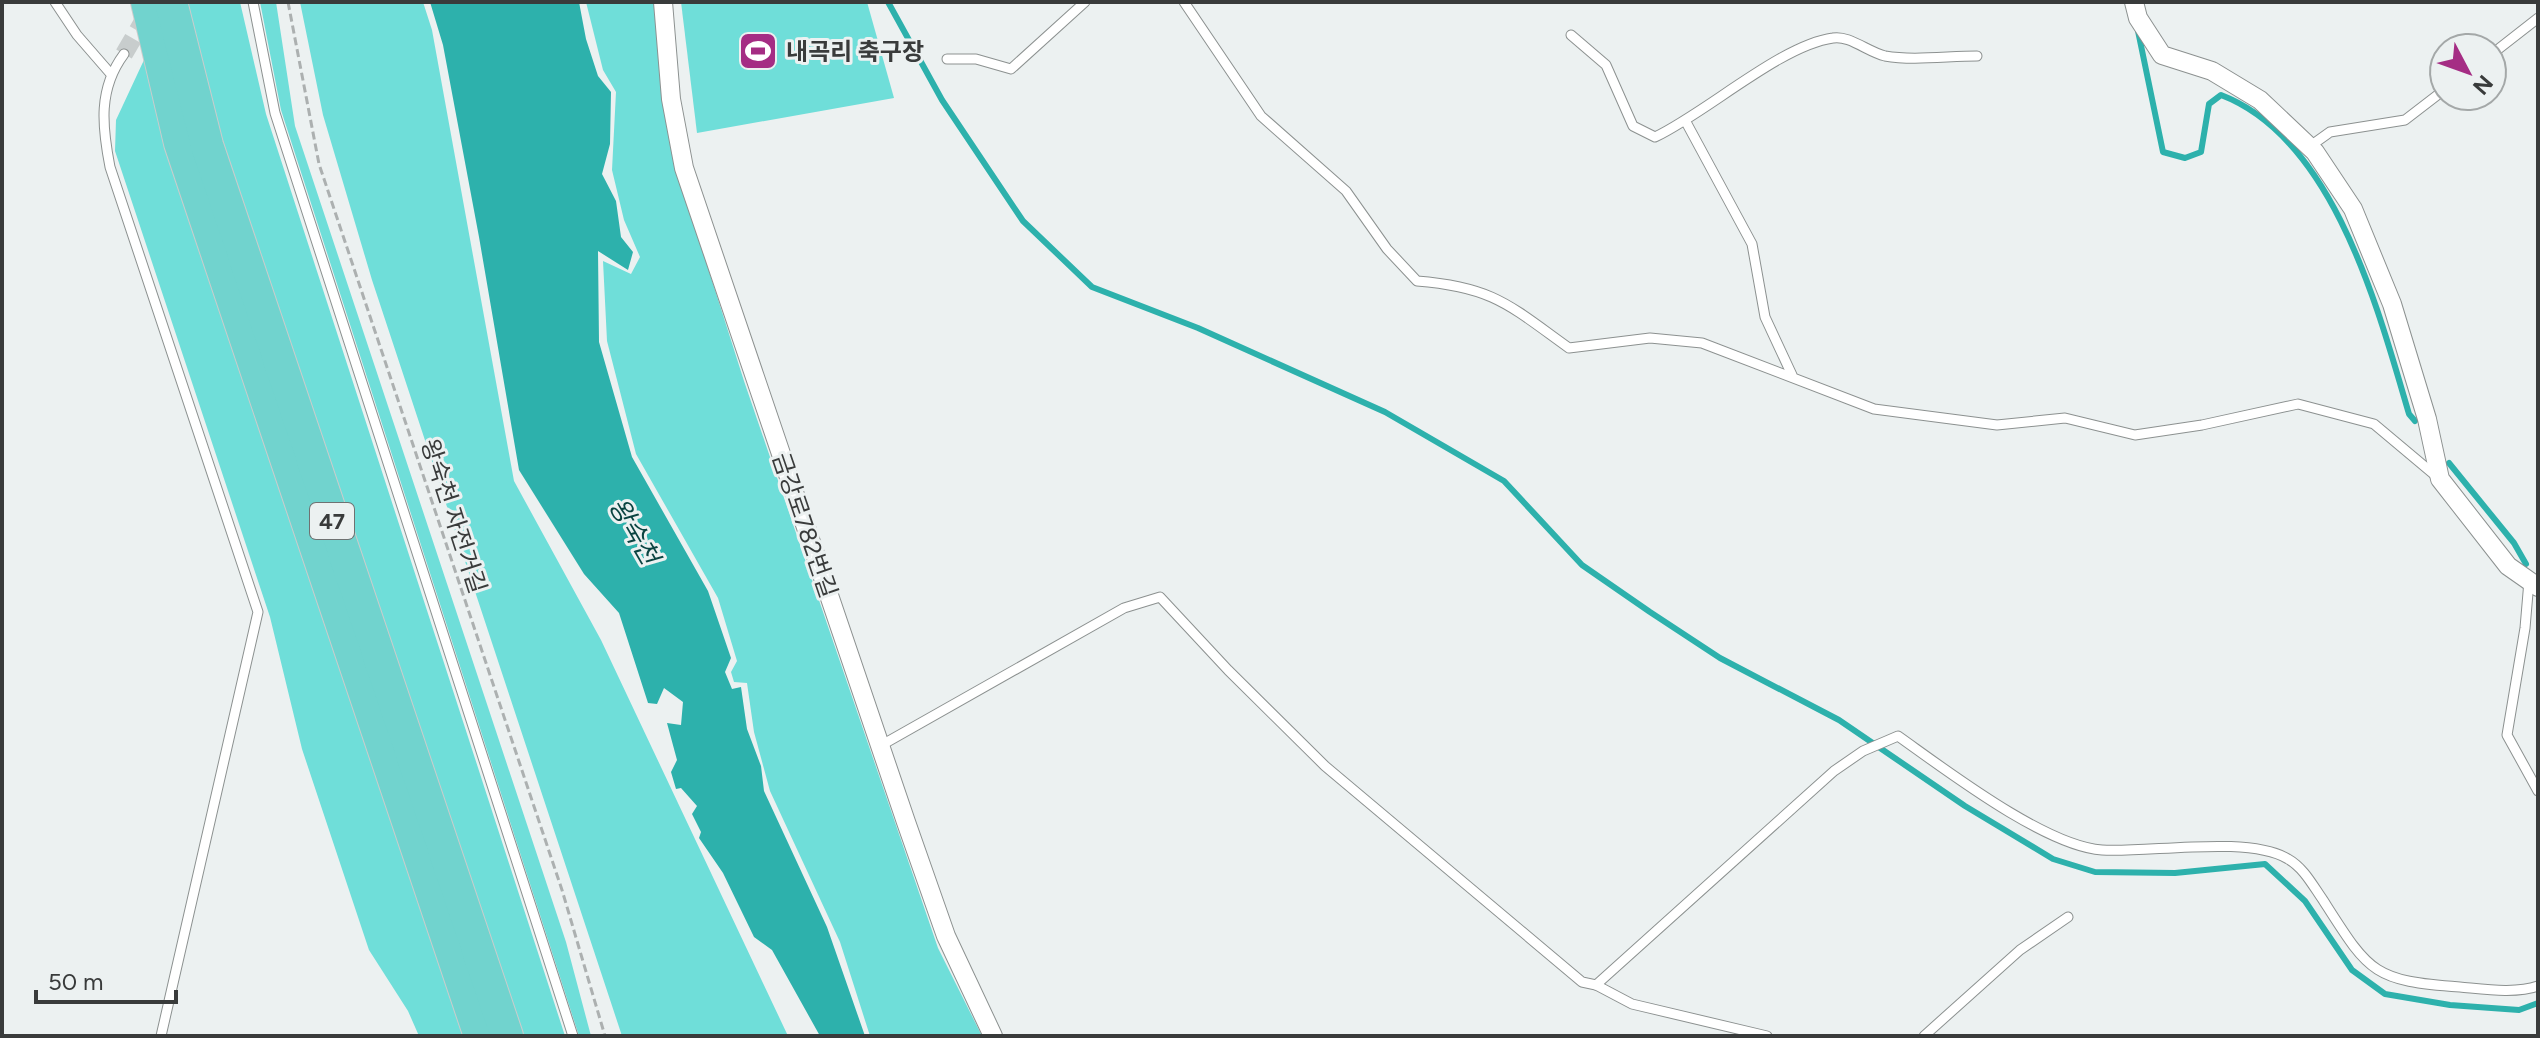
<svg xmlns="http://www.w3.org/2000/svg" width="2540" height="1038" font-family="Figtree,'Noto Sans KR',sans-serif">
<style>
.green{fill:#6fded9}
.water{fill:#2db1ac}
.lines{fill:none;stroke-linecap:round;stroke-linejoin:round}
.stream{stroke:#2db1ac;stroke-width:6}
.street-tunnel{stroke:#c8cdcd;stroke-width:18;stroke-dasharray:18 9;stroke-linecap:butt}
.lane-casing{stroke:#8c9190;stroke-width:11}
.street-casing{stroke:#8c9190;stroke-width:20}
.highway-casing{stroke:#ccc;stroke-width:34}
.path{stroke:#acb0b0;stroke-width:3;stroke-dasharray:8 4;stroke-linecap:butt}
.lane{stroke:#fff;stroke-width:9}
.street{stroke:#fff;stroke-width:18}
.highway{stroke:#71d3ce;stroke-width:32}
.labels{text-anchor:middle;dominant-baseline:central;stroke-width:6;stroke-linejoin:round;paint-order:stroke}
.shield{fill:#ecf1f1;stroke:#6f7272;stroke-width:2}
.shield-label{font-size:22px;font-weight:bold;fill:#393b3b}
.poi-label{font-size:24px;font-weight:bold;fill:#393b3b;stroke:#ecf1f1;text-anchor:start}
.street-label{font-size:24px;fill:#393b3b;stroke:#ecf1f1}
.water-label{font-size:26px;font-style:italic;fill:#0a4441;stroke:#ecf1f1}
</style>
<rect width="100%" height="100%" fill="#ecf1f1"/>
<g class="green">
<path d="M171,2h69l26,112 299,922h-146l-11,-25 -39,-61 -67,-201 -32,-132 -155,-466 1,-31z"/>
<path d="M260,2h16l19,124 271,816 25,94h-12l-298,-926z"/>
<path d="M300,2h123l9,28 82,451 87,159 187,396h-166l-250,-756 -49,-165z"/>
<path d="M586,2h69l19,159 70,220 194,567 44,88h-112l-30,-94 -70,-151 -16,-59 -7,-49 -13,-1 -3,-10 6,-11 -19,-63 -82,-144 -29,-113 -4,-80 28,13 9,-17 -16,-37 -12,-50 4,-78 -13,-22z"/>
<path d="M681,2h186l27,96 -197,35z"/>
</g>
<path class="water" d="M430,2h149l7,37 12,37 13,16 -1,52 -8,30 14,27 5,36 12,15 -5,18 -30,-19 1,91 33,115 76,134 23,67 -6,14 7,17 9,-2 6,42 14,37 3,25 63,136 38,109h-45l-48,-86 -18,-13 -31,-64 -24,-35 2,-6 -9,-18 5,-8 -16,-18 -5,1 -5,-17 6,-12 -10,-37 14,2 2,-23 -19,-14 -7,16 -9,-1 -29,-90 -35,-39 -65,-104 -40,-233 -36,-192z"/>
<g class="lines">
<g class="stream">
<path d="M888,2l54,98 81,121 69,66 106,41 187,84 119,69 78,84 68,47 70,46 119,62 126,86 88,53 42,13 80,1 90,-9 40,37 47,69 33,24 65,11 69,5 19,-7"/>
<path d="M2138,31l25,121 22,6 16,-6 8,-48 12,-9c113,43 157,214 188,319l6,7"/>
<path d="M2449,463l65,80 12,21"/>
</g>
<path class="street-tunnel" d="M124,54l25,-43"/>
<defs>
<g id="lane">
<path d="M55,2l22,33 33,38"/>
<path d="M253,2l22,111 298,923"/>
<path d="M1184,2l77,114 85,75 41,58 30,32c76,6 92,24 152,67l81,-10 52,5 172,66 123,16 68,-7 70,17 67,-10 96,-21 76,20 62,52"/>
<path d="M1571,35l35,30 27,61 22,11c51,-24 126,-92 178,-99 16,-3 35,14 52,18 28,5 63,0 92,0"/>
<path d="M124,54c-26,35 -22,72 -14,113l148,445 -97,424"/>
<path d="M2492,54l46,-36"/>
<path d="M947,59h29l35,10 74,-67"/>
<path d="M1686,122l66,122 13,73 27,58"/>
<path d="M2309,147l21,-15 75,-12 39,-30"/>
<path d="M2529,581l-4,47 -18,107 31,56"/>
<path d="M880,746l244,-138 36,-11 68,73 97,96 257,216 14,3 238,-214 29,-20 35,-15c48,34 147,110 204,114 47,3 146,-15 186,9 16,9 25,27 35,41 46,72 49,81 137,87 23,2 56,7 78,-1"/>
<path d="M1596,985l36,19 135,32"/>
<path d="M1924,1036l96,-86 48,-33"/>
</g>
<g id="street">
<path d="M663,2l8,97 13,69 222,654 40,114 47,100"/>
<path d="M2134,2l4,16 24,37 50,16 48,29 55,52 38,57 39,95 35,115 13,60 68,87 30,21"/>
</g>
<g id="highway">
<path d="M147,2l33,141 300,893"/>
<path d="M171,2l36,143 300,891"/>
</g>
</defs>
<use href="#lane" class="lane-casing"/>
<use href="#street" class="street-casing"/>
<use href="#highway" class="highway-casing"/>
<path class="path" d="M288,2l31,162 243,726 43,146"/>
<use href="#lane" class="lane"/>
<use href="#street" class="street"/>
<use href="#highway" class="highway"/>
</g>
<defs>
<symbol id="stadium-square" viewBox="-11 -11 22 22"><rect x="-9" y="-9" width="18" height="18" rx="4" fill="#a52d84" stroke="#ecf1f1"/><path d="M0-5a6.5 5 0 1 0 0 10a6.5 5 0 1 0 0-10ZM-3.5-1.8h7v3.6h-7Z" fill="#fff"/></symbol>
</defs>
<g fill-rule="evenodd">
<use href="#stadium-square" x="736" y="29" width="44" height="44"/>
</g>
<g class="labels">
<rect class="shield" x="310" y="503" width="44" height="36" rx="6"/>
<g class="shield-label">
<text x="332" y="521">47</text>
</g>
<g class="poi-label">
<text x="786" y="51">내곡리 축구장</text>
</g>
<g class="street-label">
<text transform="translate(454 516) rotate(72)">왕숙천 자전거길</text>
<text transform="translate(805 525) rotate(71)">금강로782번길</text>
</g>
<g class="water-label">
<text transform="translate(634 531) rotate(60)">왕숙천</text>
</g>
</g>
<rect width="2540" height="1038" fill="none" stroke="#393b3b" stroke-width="8"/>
<g transform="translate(2468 72) rotate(131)"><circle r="38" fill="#ecf1f1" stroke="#a4a8a8" stroke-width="2"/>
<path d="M0-6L14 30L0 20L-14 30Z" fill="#a52d84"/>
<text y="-12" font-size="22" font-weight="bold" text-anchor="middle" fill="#393b3b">N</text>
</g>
<path d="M36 990v12h140v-12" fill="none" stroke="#393b3b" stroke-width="4"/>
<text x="48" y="990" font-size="24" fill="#393b3b" stroke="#ecf1f1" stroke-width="6" paint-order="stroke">50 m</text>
</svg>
